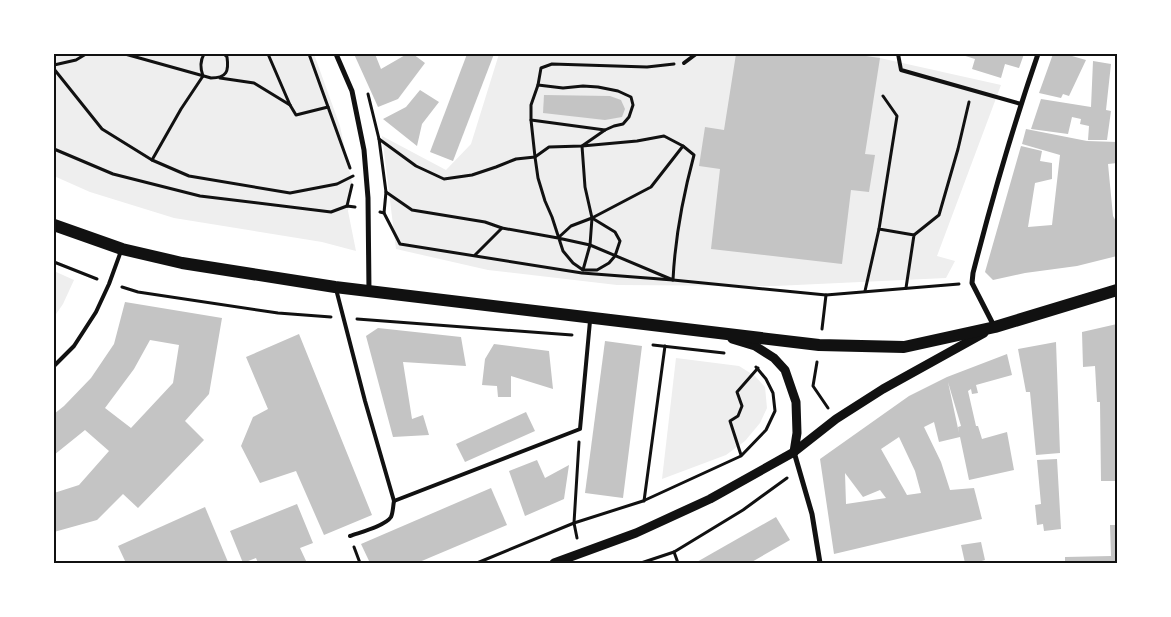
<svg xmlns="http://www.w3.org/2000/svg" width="1171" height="617" font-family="Inter,sans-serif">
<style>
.green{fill:#eee}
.building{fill:#c4c4c4;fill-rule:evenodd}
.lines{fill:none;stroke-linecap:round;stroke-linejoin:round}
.path{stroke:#111;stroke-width:3}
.service{stroke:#111;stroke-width:4}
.minor{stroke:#111;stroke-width:5}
.tertiary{stroke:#111;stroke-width:9}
.primary{stroke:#111;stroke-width:12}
.neatline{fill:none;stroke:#111;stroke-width:2}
</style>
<rect width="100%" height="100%" fill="#fff"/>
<g class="green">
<path d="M54,54h260l26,72 12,57 -4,28 8,40 -34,-9 -148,-24 -84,-26 -36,-16z"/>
<path d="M499,54h381v4l121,27 -64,171 18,5 -9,17 -171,8 -158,-1 -129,-15 -92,-21 -14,-113 64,34 25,-26z"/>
<path d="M54,271l20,9 -11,24 -9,13z"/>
<path d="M676,358l63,8 16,10 10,11 2,21 -7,15 -15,18 -19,14 -64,24z"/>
</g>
<g class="building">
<path d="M354,54h21l6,15 26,-15h6l12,9 -27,36 -20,8z"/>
<path d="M467,54h27l-41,107 -23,-9z"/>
<path d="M736,54h130v2l14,2 -15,96 10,1 -6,37 -18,-2 -9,74 -131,-15 9,-80 -21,-3 6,-39 19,3z"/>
<path d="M959,54h65l-5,14 -14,-4 -4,14 -29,-9 3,-10z"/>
<path d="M1053,54h12l21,6 -17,36 -6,-2 -2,4 -22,-5z"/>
<path d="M1093,61l18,3 -5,46 5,1 -4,29h-19l1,-14 -9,-2 1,-5 -9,-2 -4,17 -37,-5 10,-30 50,8z"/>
<path d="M420,90l19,12 -17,22 -5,22 -34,-27 23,-12z"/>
<path d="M544,95l66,1 11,4 4,9 -3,8 -17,3 -62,-7z"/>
<path d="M1026,129l61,12 30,1v21l-9,1 5,52 4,7v33l-40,10 -52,7 -32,7 -8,-8 36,-126 21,5 -2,10 12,2v16l-17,4 -7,44 24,-2 8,-70 -38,-11z"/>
<path d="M125,302l97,16 -13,76 -24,27 19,19 -66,68 -15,-14 -26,26 -43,12v-39l25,-8 30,-34 -24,-21 -31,25v-41l10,-8 27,-28 23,-34zM150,340l29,5 -6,38 -42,45 -26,-20 29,-39z"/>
<path d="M1117,324v157h-16l-1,-79h-3l-2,-36 -12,1 -1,-35z"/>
<path d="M378,328l83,9 5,29 -63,-4 9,57 11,-4 6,20 -36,2 -27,-101z"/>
<path d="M299,334l73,181 -48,20 -28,-64 -36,12 -19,-37 12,-29 15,-8 -22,-52z"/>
<path d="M605,341l37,5 -19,152 -38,-5z"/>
<path d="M1056,342l4,111 -24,2 -6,-63h-4l-8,-43z"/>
<path d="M494,344l55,7 4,38 -42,-13v21h-13l-1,-11 -15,-1 3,-26z"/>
<path d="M1007,354l5,21 -36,10 2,8 -6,1 -1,-5 -3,2 8,35h2l4,13 25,-7 7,38 -45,10 -9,-43 -21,5 -5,-20 -10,5 17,35 9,28 24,-2 8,31 -148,35 -14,-95 89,-63 38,-19zM948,382l13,44 -3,1 1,6zM899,437l16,34 6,22 -14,2 -26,-46zM845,473l18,24 17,-7 6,8 -40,6z"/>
<path d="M526,412l9,19 -70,31 -9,-18z"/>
<path d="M1057,459l4,70 -17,2 -1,-7 -6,1 -2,-20 6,-1 -4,-44z"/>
<path d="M537,460l8,18 24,-13 -5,34 -39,17 -16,-45z"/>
<path d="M491,488l16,37 -90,38h-47l-9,-19z"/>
<path d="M297,504l16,39 -13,5 7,15h-49l-2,-5 -13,5 -13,-32z"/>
<path d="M205,507l23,55 -3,1h-99l-8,-17z"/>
<path d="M776,517l14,23 -40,23h-55z"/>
<path d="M1110,525h7v38h-52v-6l46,-1z"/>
<path d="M981,542l4,18 -10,3h-10l-4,-18z"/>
</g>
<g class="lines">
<g class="path">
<path d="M125,54l86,24c16,0 18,-7 16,-21l-3,-3"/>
<path d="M268,54l22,51 6,10 32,-8"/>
<path d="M309,54l41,114"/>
<path d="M54,65l22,-5 10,-6"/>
<path d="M54,69l48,60 50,31"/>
<path d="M203,76l-22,33 -29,51 37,16 101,17 47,-9 16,-8"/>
<path d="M203,76c-3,-8 -3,-15 1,-22"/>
<path d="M220,78l34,5 36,22"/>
<path d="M538,85l25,3 20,-2 15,1 20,4 13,6 2,8 -4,12 -6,7 -9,2 -9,4 -23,16 3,41 7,31 -2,27 -7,25"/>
<path d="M368,94l11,45 7,53 -2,21"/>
<path d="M883,96l14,20 -18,113 35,6 -8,53"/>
<path d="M605,130l-74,-10v-15l7,-20 3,-17 11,-4 95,3 27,-3"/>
<path d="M379,139l37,27 28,13 28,-4 24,-8 20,-8 19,-2 -4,-37"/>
<path d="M54,149l59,25 87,22 131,16 16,-6 8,1"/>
<path d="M386,192l26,18 73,12 17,6 56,10 32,7 83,35c2,-42 10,-84 21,-125l-11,-9 -19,-10 -27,5 -55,5 -33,1 -14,10 3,21 7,23 7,16 11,34 10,12 10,7h14l12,-7 6,-7 5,-15 -5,-9 -23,-14 -21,8 -13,12"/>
<path d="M347,206l5,-21"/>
<path d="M380,212l4,1 16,31 182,29 91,7 153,15 133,-11"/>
<path d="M592,218l59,-31 32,-41"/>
<path d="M914,235l25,-20 19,-66 11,-47"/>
<path d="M475,255l27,-27"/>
<path d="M54,262l43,17"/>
<path d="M122,287l16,5 140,21 53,4"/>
<path d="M865,291l14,-62"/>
<path d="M357,319l215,16"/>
<path d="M822,329l4,-34"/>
<path d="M653,345l71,8"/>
<path d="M817,362l-4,24 15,22"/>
<path d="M741,455l-11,-34 8,-5 4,-10 -5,-14 21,-24"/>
<path d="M644,501l21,-155"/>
<path d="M577,538l-3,-15 5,-81"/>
<path d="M354,547l6,16"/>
<path d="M674,552l4,11"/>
<path d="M477,563l97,-40 69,-22 98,-45 25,-26 9,-19 -2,-18 -7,-14 -10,-12"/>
<path d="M641,563l33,-11 69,-42 44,-32"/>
</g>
<g class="service">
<path d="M898,54l3,16 120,34"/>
<path d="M684,63l12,-9"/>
<path d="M336,289l29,112 29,100 186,-72 10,-108"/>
<path d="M54,366l20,-20 22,-34 13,-28 12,-33"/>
<path d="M350,536c11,-4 35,-10 41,-19 2,-4 2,-11 3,-16"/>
</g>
<g class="minor">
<path d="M336,54l16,37 12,59 4,48 1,93"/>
<path d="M994,326l-22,-43 1,-10c19,-74 40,-147 65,-219"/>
<path d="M794,452l18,62 8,49"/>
</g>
<g class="tertiary">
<path d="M732,339l23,7 19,12 11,12 11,32 1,31 -3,19"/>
<path d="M554,563l82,-30 74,-34 84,-47 42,-33 47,-30 101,-56"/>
</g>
<path class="primary" d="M54,225l68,24 60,14 153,24 484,58 85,2 91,-20 122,-37"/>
</g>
<rect width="1171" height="617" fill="none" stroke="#ffffff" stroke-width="110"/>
<rect x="55" y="55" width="1061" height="507" class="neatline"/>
</svg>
